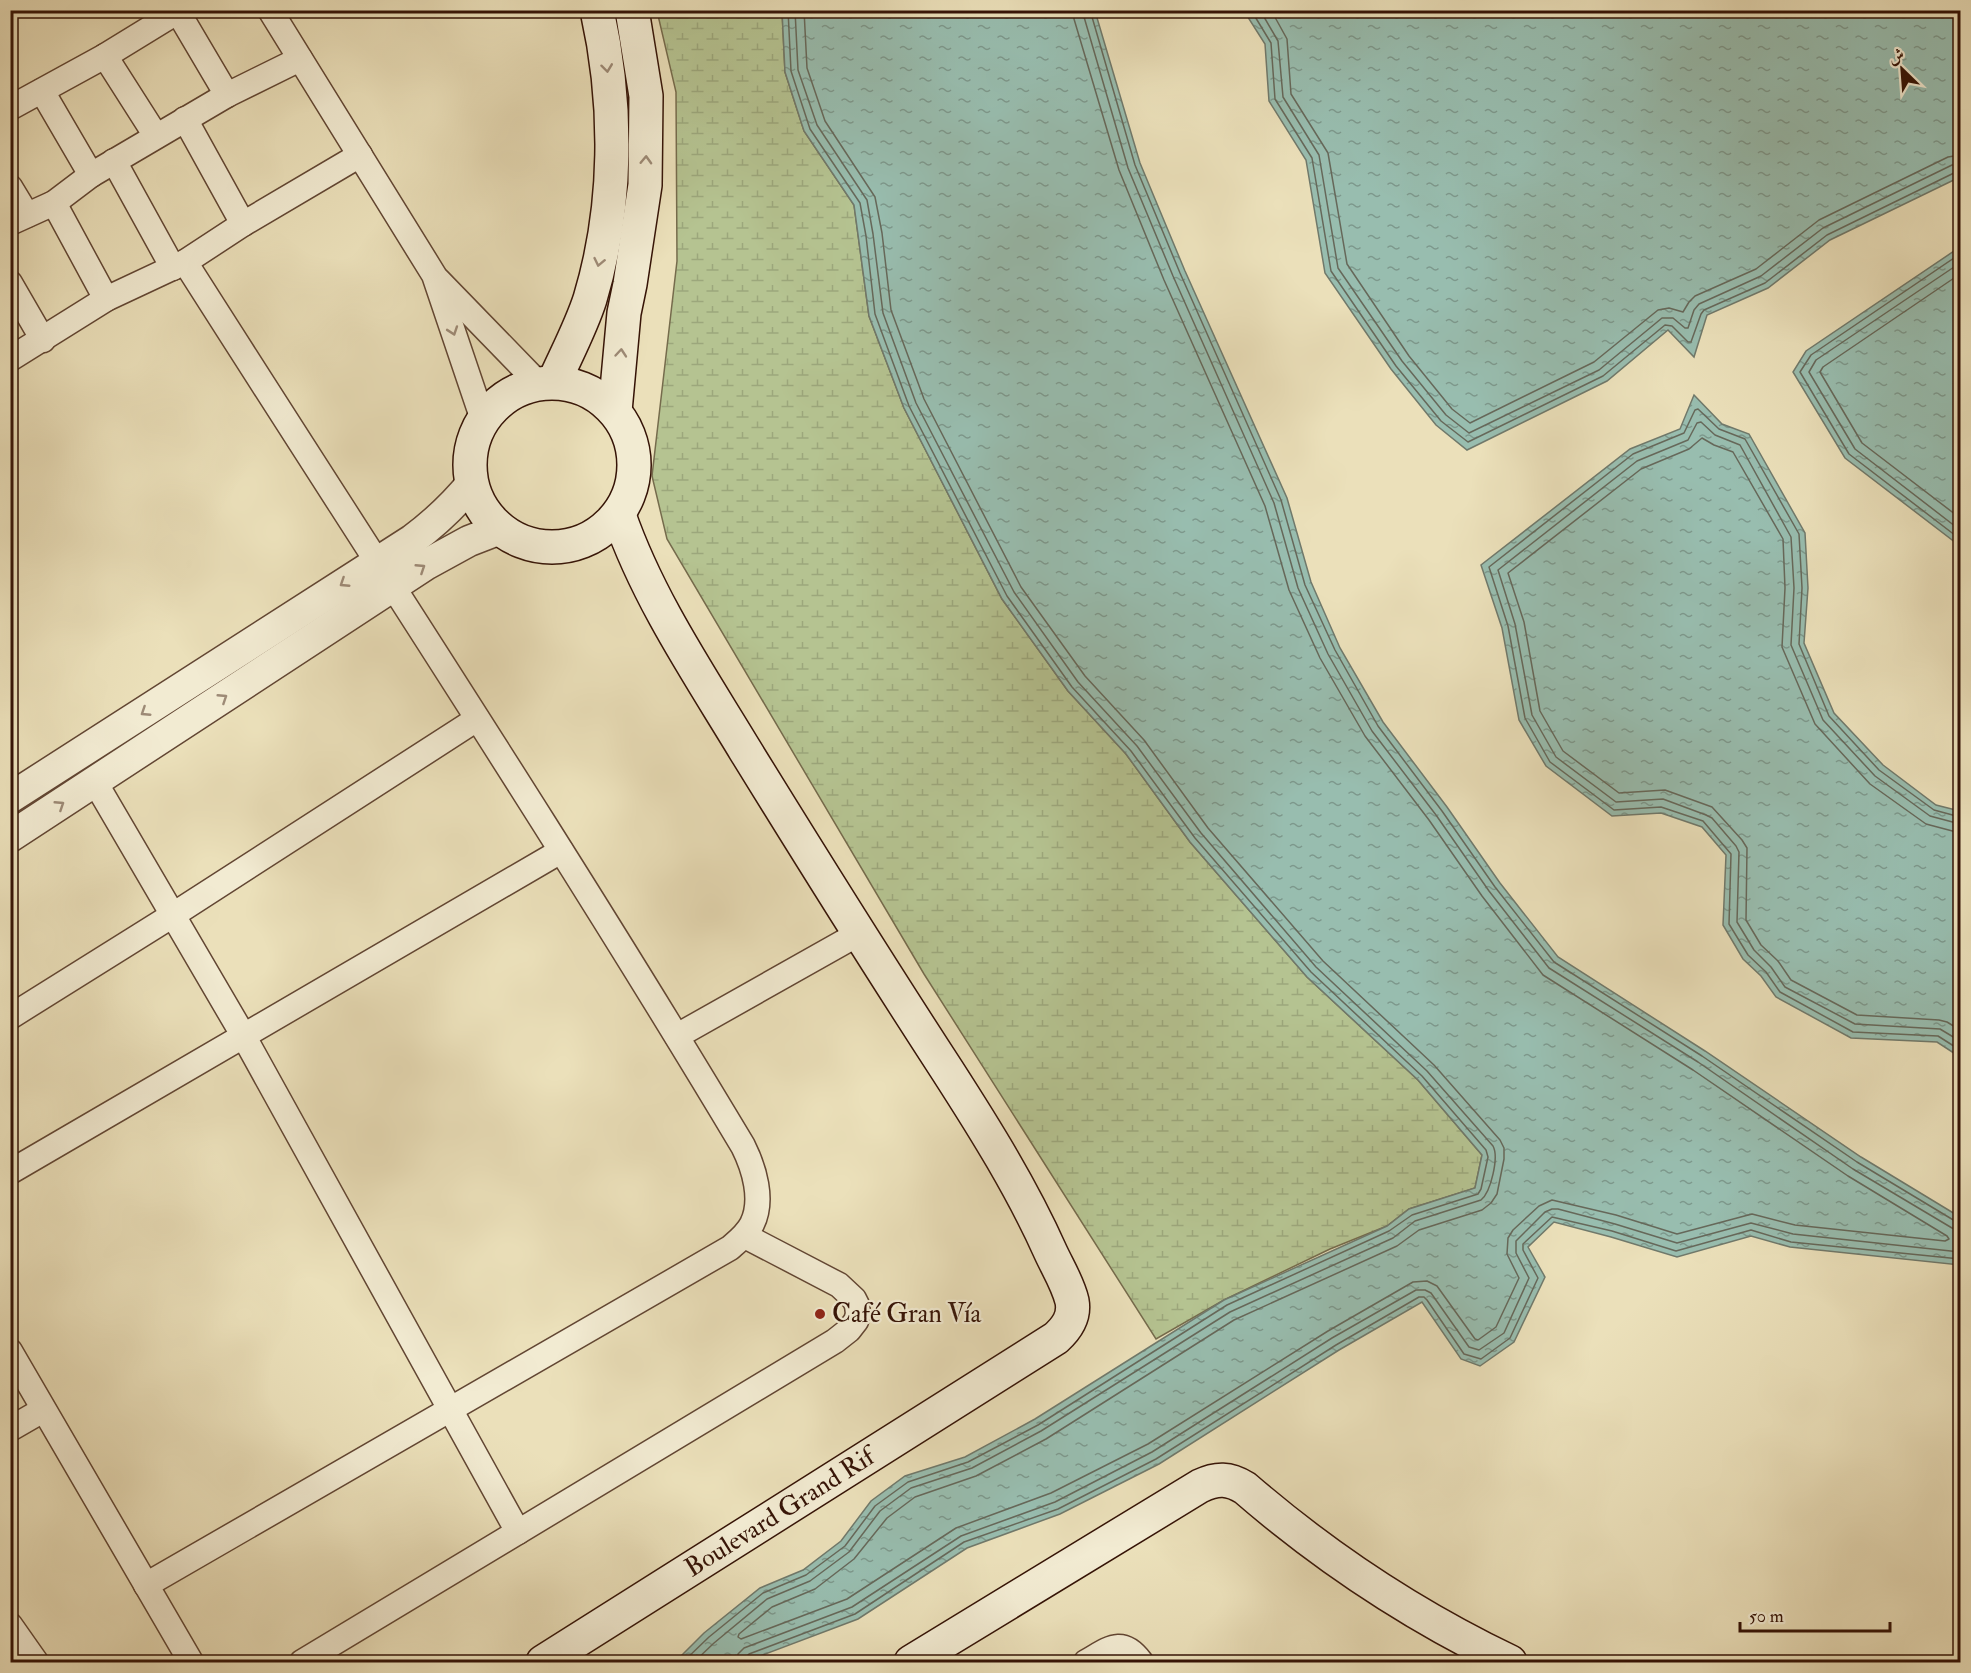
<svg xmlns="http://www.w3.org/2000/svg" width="1971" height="1673" font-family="'IM FELL Double Pica',Amiri,serif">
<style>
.wetland{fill:url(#wetland-marsh);stroke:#756b4c;stroke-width:1.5}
.water{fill:url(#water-ripples);stroke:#70796b;stroke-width:1.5}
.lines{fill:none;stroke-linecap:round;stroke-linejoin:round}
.shore{stroke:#66685a;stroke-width:1.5}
.minor-casing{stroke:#624633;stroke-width:27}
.tertiary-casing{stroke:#624633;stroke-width:33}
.secondary-casing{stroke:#351306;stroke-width:36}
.minor{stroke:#f2ebd2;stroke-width:24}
.tertiary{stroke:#f2ebd2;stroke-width:30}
.secondary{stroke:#f2ebd2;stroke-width:33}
.oneway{stroke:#9d8a76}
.poi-dot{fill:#8f2418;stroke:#f2ebd2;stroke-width:2}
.labels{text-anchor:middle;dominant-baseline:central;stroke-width:4.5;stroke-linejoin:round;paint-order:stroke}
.poi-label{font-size:26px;fill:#351306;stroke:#f2ebd2;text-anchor:start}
.street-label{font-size:26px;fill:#351306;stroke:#f2ebd2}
</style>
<defs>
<pattern id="wetland-marsh" width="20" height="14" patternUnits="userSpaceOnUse" patternTransform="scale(1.5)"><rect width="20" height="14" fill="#b5c391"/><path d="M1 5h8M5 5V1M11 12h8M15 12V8" fill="none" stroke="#9ca77c"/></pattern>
<pattern id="water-ripples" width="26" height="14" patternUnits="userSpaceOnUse" patternTransform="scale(1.5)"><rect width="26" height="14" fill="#98bdaf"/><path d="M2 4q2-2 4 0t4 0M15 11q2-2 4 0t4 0" fill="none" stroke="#7d988c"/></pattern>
</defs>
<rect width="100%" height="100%" fill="#ebe0ba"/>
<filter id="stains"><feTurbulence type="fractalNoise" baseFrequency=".00333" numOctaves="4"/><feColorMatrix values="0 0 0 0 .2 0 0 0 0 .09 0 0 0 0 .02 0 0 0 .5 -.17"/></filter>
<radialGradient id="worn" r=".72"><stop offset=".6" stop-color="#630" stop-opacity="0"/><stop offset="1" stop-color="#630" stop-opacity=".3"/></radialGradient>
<path class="wetland" d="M657,11h125l3,61 19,59 50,74 15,111 35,92 98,191 66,92 58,63 64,88 117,135 111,103 64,75 -7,33 -66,21 -22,17 -57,23 -106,51 -68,39 -232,-365 -257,-435 -15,-63 25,-215 -1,-169z"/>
<g class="water">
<path d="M782,11h313l45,152 45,108 102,227 24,84 29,66 43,74 64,85 53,76 58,74 147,94 156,106 99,60v48l-170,-18 -39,-11 -74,21 -66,-20 -57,-15 -26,25 17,30 -31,65 -34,24 -19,-7 -39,-57 -83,48 -180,114 -99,50 -93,34 -109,71 -114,43h-69l29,-29 56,-45 43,-18 38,-29 30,-40 34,-25 60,-19 70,-38 189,-119 163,-74 22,-17 66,-21 7,-33 -64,-75 -111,-103 -117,-135 -64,-88 -58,-63 -66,-92 -98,-191 -35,-92 -15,-111 -50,-74 -19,-59z"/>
<path d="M1244,11h716v166l-130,63 -62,48 -61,27 -13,42 -26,-27 -61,51 -140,69 -31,-25 -45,-56 -66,-96 -19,-113 -37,-59 -4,-57z"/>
<path d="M1960,247v299l-115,-88 -52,-86 13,-21z"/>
<path d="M1694,395l28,29 27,10 56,99 3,55 -4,55 30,70 49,52 53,40 24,6v246l-23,-15 -86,-4 -75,-41 -15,-21 -18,-17 -20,-34 3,-70 -24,-28 -41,-14 -49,3 -66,-50 -27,-46 -17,-92 -21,-63 149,-116 50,-20z"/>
</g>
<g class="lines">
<g class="shore">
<path d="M804,10l3,58 18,53 50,76 7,36 9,77 33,89 97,188 64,89 59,64 64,88 115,133 111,104 66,75 4,8v11l-7,35 -6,9 -9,7 -63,20 -22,16 -163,74 -188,119 -70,37 -61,21 -28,21 -33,41 -39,30 -43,18 -33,27 -1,3 3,2 106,-40 109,-71 95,-35 97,-49 180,-113 85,-49 14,-1 10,5 38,53 3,1 18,-13 23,-49 -12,-24 1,-16 5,-8 26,-24 13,-6 64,15 61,19 75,-20 43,11 150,16 4,-2 -2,-3 -99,-60 -155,-106 -150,-95 -61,-79 -53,-76 -64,-84 -45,-78 -31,-68 -24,-84 -101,-226 -45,-110 -45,-151 -1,-9"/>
<path d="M1082,10l46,158 45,108 101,227 24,85 30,66 44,77 64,84 53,76 60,77 149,94 155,107 99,59 8,2"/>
<path d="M1090,10l45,155 45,108 101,227 24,85 30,65 43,76 64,85 53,76 59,75 148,94 155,106 98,59 5,1"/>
<path d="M1251,10l20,33 4,56 37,59 19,113 65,95 45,55 27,21 135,-66 62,-51 7,1 16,16h3l10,-28 3,-4 61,-27 62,-48 129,-63h4"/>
<path d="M1260,10l18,31 5,56 36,58 19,113 64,93 44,54 23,18 130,-63 63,-52h11l12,10h3l6,-18 5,-6 62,-28 62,-48 129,-63 8,-1"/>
<path d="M1271,10l16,29 4,55 37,59 19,111 62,92 43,53 18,14 124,-61 64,-52 11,-2 14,4 6,-10 6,-6 61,-27 63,-49 129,-63 12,-2"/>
<path d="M1960,254l-149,101 -11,17 49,82 111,85"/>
<path d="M1960,263l-144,97 -7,12 46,77 105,81"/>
<path d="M1960,274l-137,93 -3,5 42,71 98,75"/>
<path d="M1960,817l-26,-7 -55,-40 -50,-54 -30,-72 3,-56 -3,-54 -54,-95 -26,-10 -21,-20 -3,1 -11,23 -51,21 -144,113 19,59 17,92 25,44 64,48 47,-3 42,14 28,33 -2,70 19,31 18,17 14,20 73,40 85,4 22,14"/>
<path d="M1960,824l-30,-8 -55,-40 -52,-56 -32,-75 3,-57 -3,-51 -51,-92 -25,-10 -14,-13 -4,1 -9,17 -51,21 -139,109 17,54 17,91 24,42 60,45 47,-3 43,16 6,3 24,28 3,6 -2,70 17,28 17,17 14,20 70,37 85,5 20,12"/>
<path d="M1960,833l-34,-9 -56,-40 -55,-60 -33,-77 3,-59 -2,-49 -50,-87 -19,-7 -12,-7 -13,11 -48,20 -133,104 16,49 16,89 23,40 56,42 46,-3 47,17 30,33 5,8 -1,72 15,25 17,16 13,19 66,35 82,5 8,2 13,8"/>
<path d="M683,1662l26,-25 54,-44 43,-18 39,-29 30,-40 33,-24 60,-20 70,-37 189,-120 162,-74 23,-16 66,-21 3,-5 7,-32 -2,-7 -64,-74 -111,-104 -116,-134 -64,-87 -59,-64 -65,-91 -98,-190 -34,-92 -9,-78 -6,-33 -50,-74 -19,-58 -3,-61"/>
<path d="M694,1662l20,-19 53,-44 43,-18 39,-29 31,-41 31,-23 61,-20 69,-37 189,-119 163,-74 22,-17 66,-21c10,-8 18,-43 12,-54l-66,-75 -111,-104 -115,-134 -64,-87 -59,-64 -64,-90 -98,-189 -33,-90 -10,-79 -6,-34 -50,-75 -19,-55 -3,-60"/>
<path d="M737,1662l1,-8 6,-6 108,-41 109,-71 94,-34 97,-50 180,-114 84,-48h9l6,3 38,54 10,3 25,-17 25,-55 -13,-25v-12l29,-29 7,-3h6l57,15 62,19 74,-20 42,11 167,18"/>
<path d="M744,1662l1,-4 4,-4 106,-40 109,-72 94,-33 98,-50 180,-114 83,-48h5l3,3 37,54 17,5 29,-21 28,-60 -15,-28v-6l29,-27 60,14 64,20 75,-21 40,12 169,17"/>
</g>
<defs>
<g id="minor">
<path d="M270,10l164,265 49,145"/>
<path d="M178,12l49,83"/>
<path d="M105,56l51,80"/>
<path d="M42,91l49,84"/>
<path d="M10,108l95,-52 75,-46"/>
<path d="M185,119l58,105"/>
<path d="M114,161l59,107"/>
<path d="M10,187l17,28"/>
<path d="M54,203l52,96"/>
<path d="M10,223l44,-20 37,-28 136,-80 73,-36"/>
<path d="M438,280l101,104"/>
<path d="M10,283l33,57"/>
<path d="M10,359l96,-60 79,-37 58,-38 117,-69"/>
<path d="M95,782l148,253 275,497"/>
<path d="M10,1017l163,-102 304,-196"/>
<path d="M677,1036l181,-102"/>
<path d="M10,1172l551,-321"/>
<path d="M10,1351l181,311"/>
<path d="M10,1429l33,-19"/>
<path d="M146,1585l584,-337c8,-7 17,-14 22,-24 12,-24 2,-56 -9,-78 -179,-299 -371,-590 -558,-884"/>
<path d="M10,1625l26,37"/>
<path d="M302,1662l533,-321 14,-11 7,-9 2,-7 -1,-9 -3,-6 -15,-14 -94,-49"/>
<path d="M1086,1662c23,-13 36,-26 55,0"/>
</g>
<g id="tertiary">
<path d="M10,798l402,-258c23,-17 42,-35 60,-57"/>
<path d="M10,837l417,-273 42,-23 31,-12"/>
</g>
<g id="secondary">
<path d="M554,382c12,-27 27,-55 36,-83 28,-93 28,-195 7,-289"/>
<circle cx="552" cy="465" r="82"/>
<path d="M615,411l9,-98 6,-29 15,-99 1,-89 -14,-86"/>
<path id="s1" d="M543,1662l513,-324c11,-10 19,-21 16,-37 -4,-17 -14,-33 -21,-48 -29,-65 -66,-124 -104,-183 -69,-106 -136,-213 -202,-320 -46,-76 -97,-151 -126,-235"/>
<path d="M911,1662l289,-176c17,-8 29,-8 45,2 81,70 169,128 265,174"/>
</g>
</defs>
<use href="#minor" class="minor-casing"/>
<use href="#tertiary" class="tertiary-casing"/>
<use href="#secondary" class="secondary-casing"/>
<use href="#minor" class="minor"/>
<use href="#tertiary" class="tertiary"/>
<use href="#secondary" class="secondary"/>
</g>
<defs><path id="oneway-chevron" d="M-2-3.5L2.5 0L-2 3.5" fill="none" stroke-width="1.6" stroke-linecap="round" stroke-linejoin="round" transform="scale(1.5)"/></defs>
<g class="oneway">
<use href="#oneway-chevron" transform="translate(607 68) rotate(83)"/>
<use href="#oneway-chevron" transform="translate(646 160) rotate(-88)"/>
<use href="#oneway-chevron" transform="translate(599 262) rotate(102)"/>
<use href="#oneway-chevron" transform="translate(453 331) rotate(71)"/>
<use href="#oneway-chevron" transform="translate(621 353) rotate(-85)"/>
<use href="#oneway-chevron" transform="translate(421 568) rotate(-33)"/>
<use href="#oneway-chevron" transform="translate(344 583) rotate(147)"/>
<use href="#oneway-chevron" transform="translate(223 698) rotate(-33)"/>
<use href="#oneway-chevron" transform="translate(145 712) rotate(147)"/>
<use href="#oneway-chevron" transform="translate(60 805) rotate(-33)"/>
</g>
<circle class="poi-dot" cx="820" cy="1314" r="6"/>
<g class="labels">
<g class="poi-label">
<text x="832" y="1314">Café Gran Vía</text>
</g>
<g class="street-label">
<text stroke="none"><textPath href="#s1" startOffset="280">Boulevard Grand Rif</textPath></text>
</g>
</g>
<rect width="1971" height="1673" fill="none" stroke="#ebe0ba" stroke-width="36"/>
<rect x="12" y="12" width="1947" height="1649" fill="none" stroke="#351306" stroke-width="3"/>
<rect x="18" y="18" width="1935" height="1637" fill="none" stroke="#351306" stroke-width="1.5"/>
<g transform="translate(1902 69) rotate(335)" stroke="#f2ebd2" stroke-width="4.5" paint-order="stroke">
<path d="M0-4.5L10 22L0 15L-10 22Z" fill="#351306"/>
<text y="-9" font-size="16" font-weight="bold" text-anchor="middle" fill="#351306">ش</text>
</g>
<path d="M1740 1622v9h150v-9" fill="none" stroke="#351306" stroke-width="3"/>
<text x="1749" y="1622" font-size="18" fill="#351306" stroke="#f2ebd2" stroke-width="4.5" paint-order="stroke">50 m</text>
<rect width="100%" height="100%" filter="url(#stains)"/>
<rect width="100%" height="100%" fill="url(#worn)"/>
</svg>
